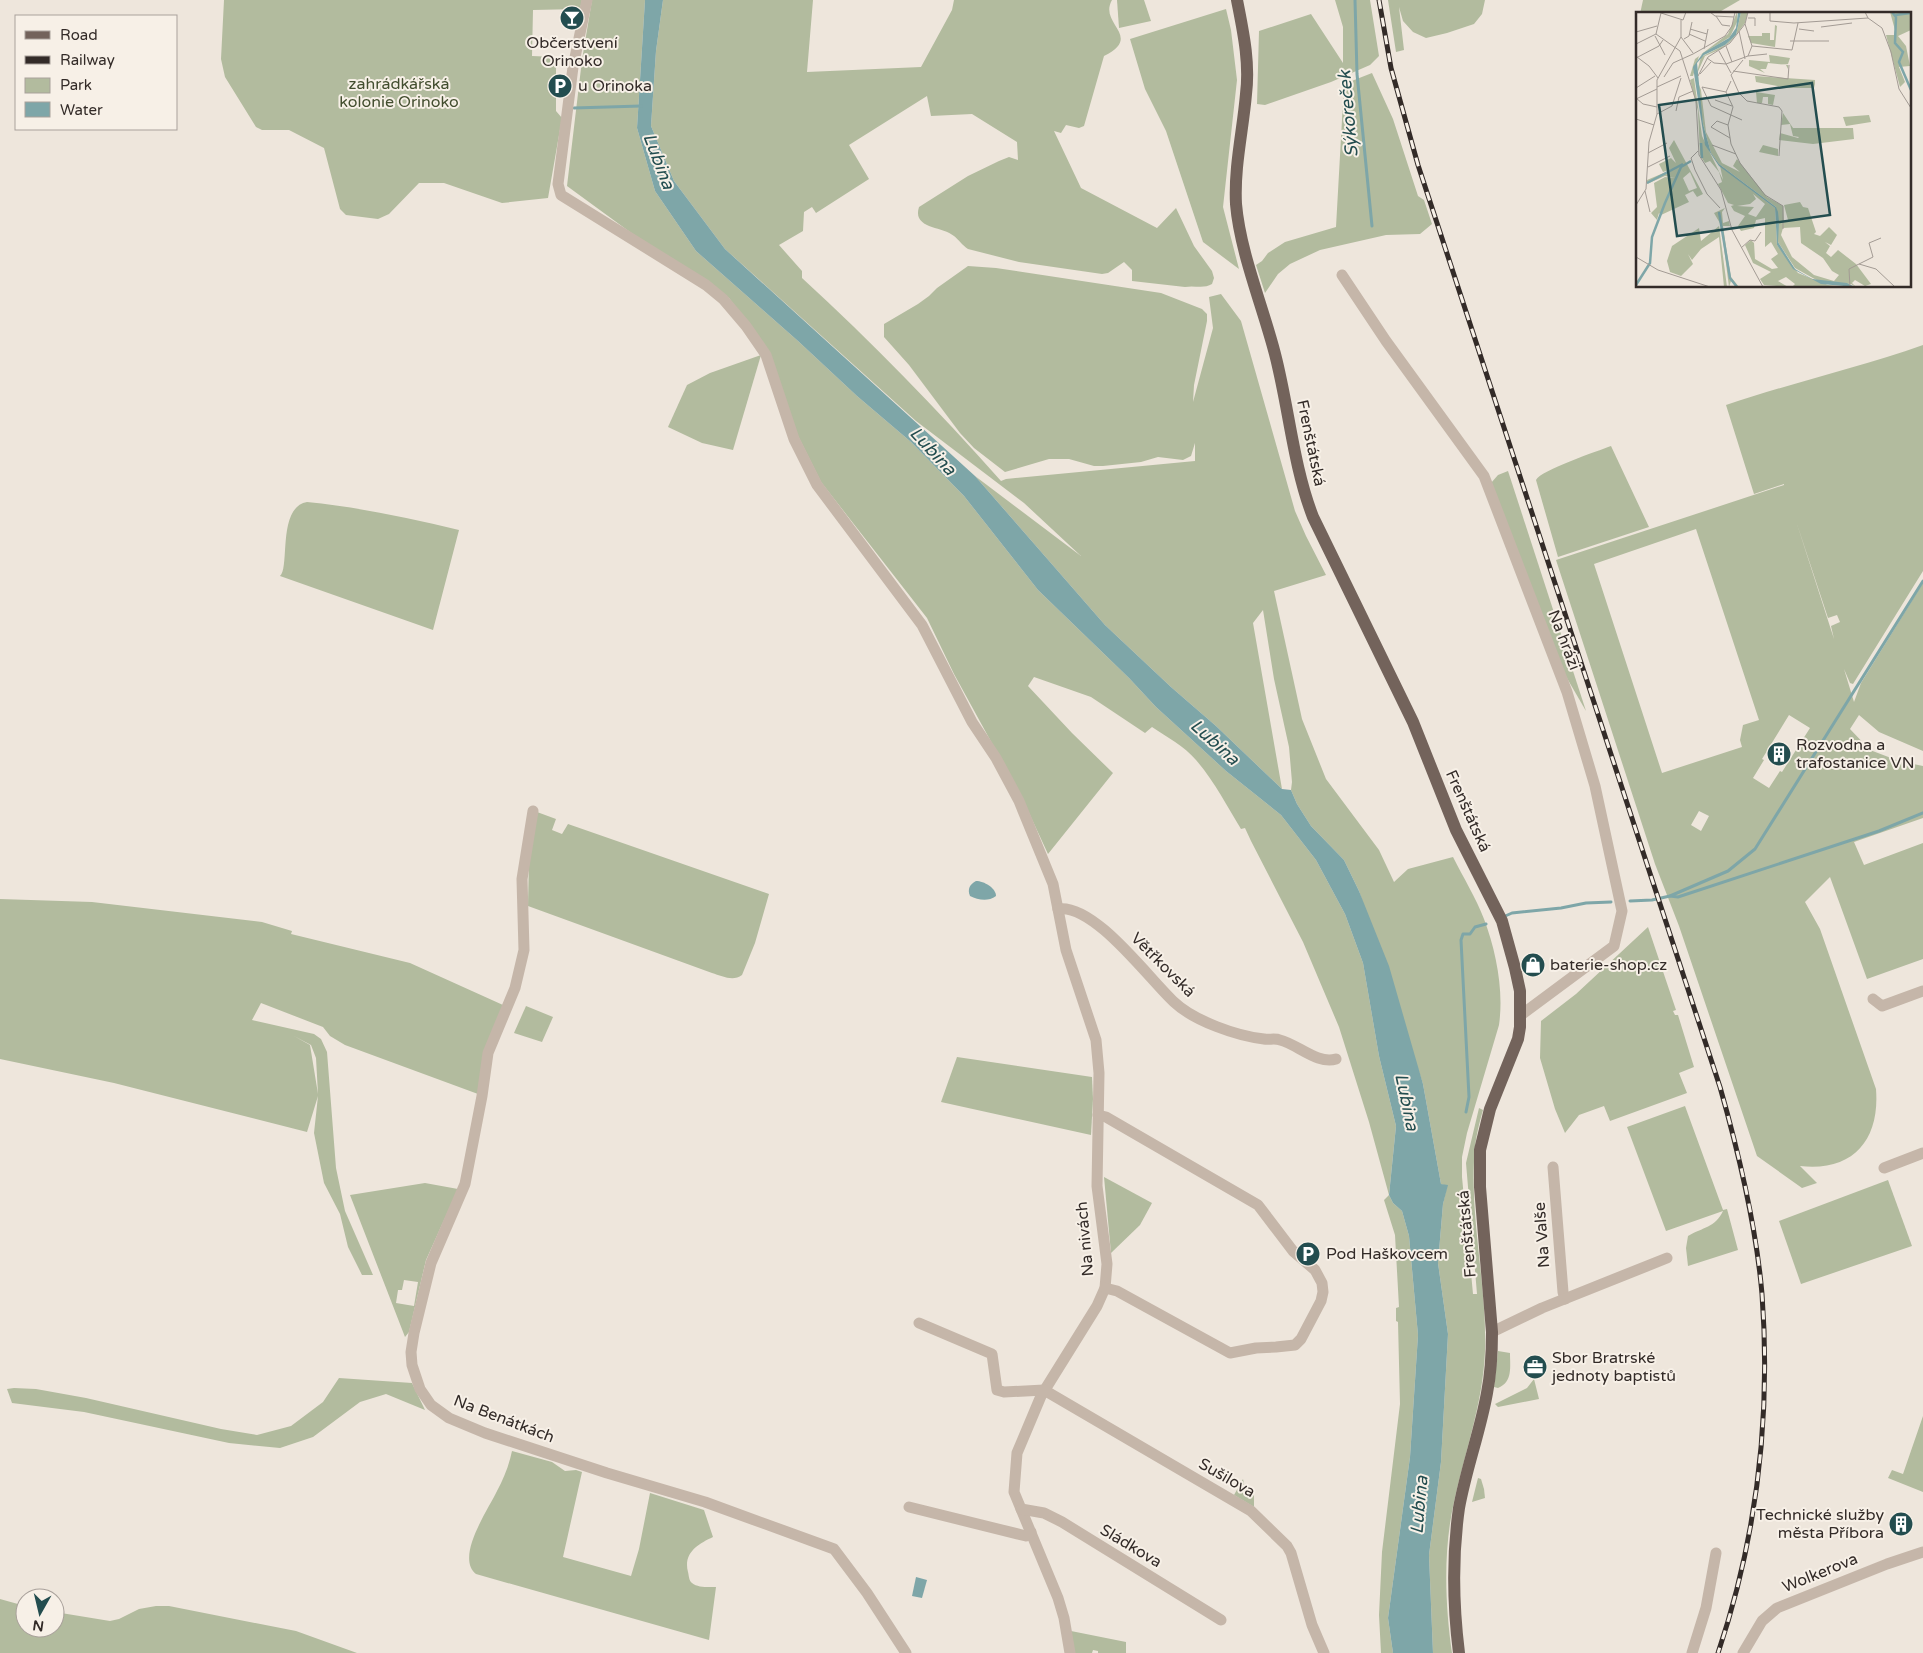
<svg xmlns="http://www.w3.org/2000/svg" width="1923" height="1653" font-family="'Varela Round',sans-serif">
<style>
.green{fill:#b2bb9e;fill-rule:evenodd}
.water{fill:#7ea6a8}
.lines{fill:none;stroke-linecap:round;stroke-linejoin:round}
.stream{stroke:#7ea6a8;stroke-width:3}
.minor{stroke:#c5b6a9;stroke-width:11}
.major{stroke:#73635b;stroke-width:12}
.rail-casing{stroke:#332b28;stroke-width:5}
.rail{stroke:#f7f0e7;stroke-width:3;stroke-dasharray:9;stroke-linecap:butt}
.labels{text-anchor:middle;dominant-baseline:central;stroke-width:4;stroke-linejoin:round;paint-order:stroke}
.poi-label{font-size:16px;fill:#332b28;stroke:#f7f0e7;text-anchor:start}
.park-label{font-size:16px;fill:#434e2f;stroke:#f7f0e7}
.street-label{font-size:16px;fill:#332b28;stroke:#f7f0e7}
.water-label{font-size:18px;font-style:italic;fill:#234d4f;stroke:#f7f0e7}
.inset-river{fill:none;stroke:#7ea6a8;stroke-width:2.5}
.inset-road{fill:none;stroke:#a39b94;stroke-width:1}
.view{fill:#234d4f;fill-opacity:0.15;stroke:#234d4f;stroke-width:2.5}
.inset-edge{fill:none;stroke:#332b28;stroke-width:2.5}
</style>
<rect width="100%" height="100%" fill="#eee6dc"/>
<g class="green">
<path d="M224,0h358l-2,9 -47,1 -1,46 24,1v54l6,7 -14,80 -46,5 -58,-20h-25l-30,31 -11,5 -32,-4 -6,-6 -16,-61 -35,-18h-27l-6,-3 -31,-50 -4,-18z"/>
<path d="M592,0h53l-8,128 18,63 41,60 102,90 59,55 54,46 53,54 74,94 91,88 27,29 70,64 55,44 35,45 29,54 18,49 16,93 17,70 -7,69 4,8 9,8 7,25 9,99 -8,122 -22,161 5,35h-12l-2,-38 3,-63 18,-148 -2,-82 -2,-1v-13l3,-1 -4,-72 -11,-35 5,-5 -20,-73 -30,-95 -36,-85 -52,-101 -6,-13 -4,1c-14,-23 -27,-48 -45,-69 -12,-14 -29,-23 -44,-33l-7,6 -54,-36 -57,-20 -6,9 44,47 41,40 -65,81 -25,-54 -69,-126 -27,-56 -106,-136 -23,-46 -27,-80 -42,-58 -95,-63 -67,-49 15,-126z"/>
<path d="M663,0h150l-6,72 114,-5 31,-57 2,-10h158c-14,24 32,36 -8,56l-20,70 -5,2 -13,-3 -5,8 -7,-2 27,57 76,40 19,-20 18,38 18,25 2,7 -2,6c-8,5 -18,1 -27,3l-53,-6v-11l-8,-8 -16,11 -6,1 -83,-12 -51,-13c-6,-4 -9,-9 -14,-13 -12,-10 -42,-7 -35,-29l49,-31 31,-15 10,-4 9,3 -1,-18 -45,-28 -41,2 -4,-20 -78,49 20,34 -53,34 -4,-6 -8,5 -1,19 -24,14 23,26v7c70,64 136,132 199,203l5,-2 189,-18v-18l-4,13 -8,4 -25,-3 -17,5 -38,4h-9l-25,-7h-20l-44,13 -31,-24 -14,-15 -51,-68 -25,-28v-13l34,-20 11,-8 8,-8 31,-22 28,2 165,25 41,16 5,5v7l-13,64 -1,17 20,-74 -4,-31 12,-3 20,27 54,190 11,25 20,39 -52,16 28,128 24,60 53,71 15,32 14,-13 45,-12c10,20 23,41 31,62 12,32 20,71 15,106l-32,108 -5,24v20l11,117h4l-11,-131 13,-55 4,2c-5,17 -9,35 -9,52 -3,63 13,126 11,189 -2,52 -20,101 -31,151 -11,48 -9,103 -2,151h-19l-4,-98 12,-93 7,-128 -10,-71 5,-59 4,-18 -6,-2 -18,-100 -64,-193 -15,-31 -33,-34 -14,-22 -6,-14 1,-8 -3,-35 -15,-68 -11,-69 -10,13 29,166 -66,-63 -45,-39 -66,-62 -130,-149 106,80 -57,-53 -108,-82 -191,-172 -51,-68 -23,-55 5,-75z"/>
<path d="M1117,0h27l7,21 -32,7z"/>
<path d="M1335,0h35l9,56 -9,9 -39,17 -66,23 -8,-1 2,-73 52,-17 32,49v-36z"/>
<path d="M1388,0h97l-3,14 -8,10 -27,9 -21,5 -13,-6 -10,-11 -4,-14 5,43 -8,2z"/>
<path d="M1643,0h97l-24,14h-76z"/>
<path d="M1226,9l5,21 6,50 -14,127 16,62 -36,-27 -37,-111 -21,-42 -15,-50z"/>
<path d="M1372,73l21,46 25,77 6,4 8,24 -12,10 -34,1 -66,15 -30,14 -12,10 -13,19 -9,-28 6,-4 6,-8 17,-11 51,-15 8,-143z"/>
<path d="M1923,345v226l-70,113 -3,-1 -6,-14 10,33 7,-19 62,-100v168l-44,-19 -20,-17 -9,14 20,21 29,11 24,5v52l-69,24 10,23 59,-22v116l-56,20 -37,-102 -25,25 15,27 56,160c4,51 -23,83 -76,77l17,17 -15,5 -45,-32 -78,-230 -24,-62 -99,-304 228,-75v-1l-30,10 -28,-89c65,-22 132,-37 197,-60zM1796,521l32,97 9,-3 3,7 -9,4 3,13zM1696,529l63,191 -16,5 -3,15 2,7 -80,26 -68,-209zM1789,715l21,13 -28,44 -2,-1 -11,17 -16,-10 11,-18 -2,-1zM1699,811l10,5 -8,15 -10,-6z"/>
<path d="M761,355l-28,95 -31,-7 -34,-16 19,-42 23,-12z"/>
<path d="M1611,446l38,81 -91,30 -22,-77c5,-10 62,-29 75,-34z"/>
<path d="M1508,471l78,240 -29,-50 -66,-178 7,-8z"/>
<path d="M307,502c51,5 102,16 152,28l-26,100 -153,-54c10,-8 -3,-69 27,-74z"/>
<path d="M537,812l19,7 -4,11 10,4 6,-10 201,70 -14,49 -13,32c-9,7 -20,1 -30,-2l-184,-67 1,-47z"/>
<path d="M0,899l92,3 170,20 30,9 -1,3 119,29 93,42 -25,89 -133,-49 -15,-9 -7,-9 -62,-24 -9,17 62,14 7,5 6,13 9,116 9,43 28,64h-11l-14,-28 -8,-33 -16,-31 -10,-50 4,-37 -11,36 -193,-49 -114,-24zM294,1036l17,9 5,13 2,36 -8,-49z"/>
<path d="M1648,927l28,83 -3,1 2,4h3l16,52 -15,6 8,20 -77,28 -6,-15 -25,9 -14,18 -10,-24 -15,-51 1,-37 35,-27z"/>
<path d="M526,1006l27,11 -11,25 -28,-9z"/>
<path d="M957,1057l135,20 1,22 -2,36 -150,-33z"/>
<path d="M1685,1106l38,104 4,-1 11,41 -50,16 -2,-18 2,-12c15,-9 27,-8 35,-25l-57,20 -39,-104z"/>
<path d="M1104,1177l48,26 -12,22 -29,28z"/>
<path d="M1888,1180l24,66 -111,38 -22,-63z"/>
<path d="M425,1183l33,6 -32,71 -17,72 -4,5 -55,-142zM404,1280l14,2 -4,24 -18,-3 2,-13h4z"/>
<path d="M1498,1351l12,2c0,14 3,29 -12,35l-4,-1z"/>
<path d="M339,1378l73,5 13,27 -39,-16 -26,8 -47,35 -33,11 -51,-5 -145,-31 -72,-9 -5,-14 7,-1 22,1 50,9 135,31 36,6 34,-9 32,-24z"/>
<path d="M1534,1379l5,20 -41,8 -3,-3 32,-16z"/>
<path d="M1923,1416v76l-35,-14 4,-8 11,4z"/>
<path d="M512,1451l40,11 13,9 11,-1 6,2 -19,85 68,19 8,-27 11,-56 54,17 9,27c-15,7 -30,16 -25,35 1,4 1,9 4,11 6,5 17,4 24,4l-7,53 -233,-66c-21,-17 12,-64 21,-83 7,-13 12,-26 15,-40z"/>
<path d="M1478,1478l3,1 3,10 1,9 -13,4z"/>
<path d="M1243,1479l3,14h8v14l-20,-12z"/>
<path d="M0,1599l25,7v22h30v-16l55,9 9,-2 20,-10 17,-3h13l127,25 61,22h-357z"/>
<path d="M1071,1631l55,11v11h-28v-2l-5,-1 -1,3h-18z"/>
</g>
<g class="water">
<path d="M645,0h18l-7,51 -5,75 23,55 51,68 250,227 130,149 66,62 45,39 66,63 9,1 6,14 14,22 33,34 15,31 30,75 34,118 18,100 7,1 -5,19 -5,59 10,71 -7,128 -12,93 4,98h-40l-5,-35 22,-161 8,-122 -9,-99 -7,-25 -9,-8 -4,-8 7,-69 -17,-70 -16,-93 -18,-49 -29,-54 -35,-45 -55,-44 -70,-64 -27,-29 -91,-88 -74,-94 -53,-54 -54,-46 -59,-55 -102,-90 -41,-60 -18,-63z"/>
<path d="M976,881c8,0 20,7 20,15 -8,6 -18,4 -26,0 -3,-7 0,-12 6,-15z"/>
<path d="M916,1577l11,3 -5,18 -10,-2z"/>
</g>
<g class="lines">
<g class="stream">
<path d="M1355,0l2,74 15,152"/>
<path d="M574,108l67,-2"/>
<path d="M1670,896l8,1 201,-66 44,-18"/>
<path d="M1630,901l22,-1 18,-4 58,-25 27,-22 168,-268"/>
<path d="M1503,917l9,-4 49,-5 25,-5 25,-1"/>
<path d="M1466,1112l3,-15 -8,-157 2,-6h7l5,-7 11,-3"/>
</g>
<g class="minor">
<path d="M587,0l-14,67 -15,117 3,11 145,90 17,14 23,27 20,29 28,84 23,46 105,140 50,97 24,36 23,43 34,83 13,66 30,90 3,33 -2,113 10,78 -2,24 -8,18 -56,90 -24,57 -3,39 44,106 6,20 6,35"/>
<path d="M1342,275l44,66 98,135 83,216 28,94 27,125 -8,35 -93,69"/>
<path d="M533,811l-11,68 2,71 -9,38 -27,65 -6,43 -17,88 -34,79 -17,70 -3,19 1,13 8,24 11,16 18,13 36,15 122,40 98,29 129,47 33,44 39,60"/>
<path d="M1058,909c36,-6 91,70 116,93 20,19 63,34 90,37 5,1 11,-1 16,1 17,4 38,25 56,19"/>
<path d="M1873,999l9,7 41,-15"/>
<path d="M1098,1115l8,2 152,88 35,46 22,19 7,13 1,9 -2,9 -20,38 -6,6 -19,2 -20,1 -26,5 -113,-62 -12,-3"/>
<path d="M1553,1167l10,125 2,7"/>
<path d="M1884,1168l39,-15"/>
<path d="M919,1323l73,31 5,36 7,2 40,-2 207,121 36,35 4,7 21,72 12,28"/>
<path d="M1492,1332l50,-24 125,-50"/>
<path d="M909,1507l117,29 5,-4"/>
<path d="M1021,1509l23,4 18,9 159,98"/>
<path d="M1692,1653l14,-45 10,-55"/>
<path d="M1743,1653l19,-32 15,-13 110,-44 36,-12"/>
</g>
<path class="major" d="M1237,0c6,31 13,62 9,94 -3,36 -12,73 -10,110 4,48 27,103 39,150 14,54 18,111 38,163l100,205 43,108 46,91 13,47 5,23v36l-2,12 -28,70 -10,41v37l12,145c0,20 -1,41 -5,61 -7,39 -21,76 -28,115 -7,49 -6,97 0,145"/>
<defs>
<path id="rail" d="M1379,0l12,68 27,97 302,922c19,67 36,137 42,207 9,122 -5,243 -44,359"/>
</defs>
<use href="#rail" class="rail-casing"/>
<use href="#rail" class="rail"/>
</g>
<defs>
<symbol id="bar-disc" viewBox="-11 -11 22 22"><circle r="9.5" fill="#234d4f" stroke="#f7f0e7"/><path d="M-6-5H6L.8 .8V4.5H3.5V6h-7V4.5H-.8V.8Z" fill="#fff"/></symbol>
<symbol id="parking-disc" viewBox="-11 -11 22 22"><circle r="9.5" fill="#234d4f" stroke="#f7f0e7"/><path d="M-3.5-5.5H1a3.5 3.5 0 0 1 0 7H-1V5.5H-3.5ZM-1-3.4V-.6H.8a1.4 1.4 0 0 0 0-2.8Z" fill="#fff"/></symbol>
<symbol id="building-disc" viewBox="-11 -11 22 22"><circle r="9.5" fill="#234d4f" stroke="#f7f0e7"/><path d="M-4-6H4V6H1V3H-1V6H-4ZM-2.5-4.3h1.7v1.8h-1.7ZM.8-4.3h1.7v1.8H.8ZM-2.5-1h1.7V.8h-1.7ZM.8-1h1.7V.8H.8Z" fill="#fff"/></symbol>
<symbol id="shop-disc" viewBox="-11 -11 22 22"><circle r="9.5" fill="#234d4f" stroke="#f7f0e7"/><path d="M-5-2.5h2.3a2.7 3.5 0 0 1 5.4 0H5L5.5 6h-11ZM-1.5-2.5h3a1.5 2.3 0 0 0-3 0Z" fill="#fff"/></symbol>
<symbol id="office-disc" viewBox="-11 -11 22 22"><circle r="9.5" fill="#234d4f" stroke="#f7f0e7"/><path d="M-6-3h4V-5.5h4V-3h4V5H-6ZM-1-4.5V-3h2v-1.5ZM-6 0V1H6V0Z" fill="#fff"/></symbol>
</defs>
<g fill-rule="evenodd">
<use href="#bar-disc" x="558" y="4" width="28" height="28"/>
<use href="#parking-disc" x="546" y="72" width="28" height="28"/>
<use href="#building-disc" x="1765" y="740" width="28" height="28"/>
<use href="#shop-disc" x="1519" y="951" width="28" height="28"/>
<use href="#parking-disc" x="1294" y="1240" width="28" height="28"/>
<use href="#office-disc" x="1521" y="1353" width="28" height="28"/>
<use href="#building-disc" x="1887" y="1510" width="28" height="28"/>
</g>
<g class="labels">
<g class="poi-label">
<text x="572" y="43" text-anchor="middle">Občerstvení<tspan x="572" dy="18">Orinoko</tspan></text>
<text x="578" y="86">u Orinoka</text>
<text x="1796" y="745">Rozvodna a<tspan x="1796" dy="18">trafostanice VN</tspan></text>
<text x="1550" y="965">baterie-shop.cz</text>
<text x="1326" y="1254">Pod Haškovcem</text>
<text x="1552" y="1358">Sbor Bratrské<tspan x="1552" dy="18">jednoty baptistů</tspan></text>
<text x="1884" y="1515" text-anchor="end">Technické služby<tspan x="1884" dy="18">města Příbora</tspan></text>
</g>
<g class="park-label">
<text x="399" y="84">zahrádkářská<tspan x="399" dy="18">kolonie Orinoko</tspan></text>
</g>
<g class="street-label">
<text transform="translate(1311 443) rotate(78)">Frenštátská</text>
<text transform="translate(1564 640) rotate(69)">Na hrázi</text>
<text transform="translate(1468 811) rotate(66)">Frenštátská</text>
<text transform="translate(1163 965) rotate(45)">Větřkovská</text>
<text transform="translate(1467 1234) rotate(-95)">Frenštátská</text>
<text transform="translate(1542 1235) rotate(-94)">Na Valše</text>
<text transform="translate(1085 1239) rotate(-95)">Na nivách</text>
<text transform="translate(504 1419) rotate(21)">Na Benátkách</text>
<text transform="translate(1227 1478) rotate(30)">Sušilova</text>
<text transform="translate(1131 1546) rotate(31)">Sládkova</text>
<text transform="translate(1820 1573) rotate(-22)">Wolkerova</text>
</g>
<g class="water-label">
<text transform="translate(1348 114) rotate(-95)">Sýkoreček</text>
<text transform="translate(659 161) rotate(69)">Lubina</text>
<text transform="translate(933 451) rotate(47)">Lubina</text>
<text transform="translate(1215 742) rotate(42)">Lubina</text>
<text transform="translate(1407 1102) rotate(78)">Lubina</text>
<text transform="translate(1419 1505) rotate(-85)">Lubina</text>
</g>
</g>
<g transform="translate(1636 12)">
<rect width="275" height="275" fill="#eee6dc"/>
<path d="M101,0v10l-7,15 -31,19 -6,20h-3l5,-17 33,-25zM105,0h7l-3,11 -12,16 -3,3 -9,7 -16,7 -9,20 5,-19 24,-12 11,-10zM254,0h21v18l-13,6 8,10 4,20 -11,1 6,15 -5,5 -14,-52h8l1,-5zM139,13l2,1 -2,21 -24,-4 -3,-7h14v-3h8v7h4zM133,43l21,3 -2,6h-7l7,1v4l-2,-4 -18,-2 -2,6h-6l5,4 -16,-7v-6l21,2zM119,64l60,4v4l-1,4h-26l-32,-6zM60,65l5,13 5,42 16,31 18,9 -7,-6 4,-7 30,38 16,9 1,15 4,-1 -4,-15 16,-3 3,5 5,1 8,24 -2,2 6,2 9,-9 8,8 -6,10 -6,-3 5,4 -4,7 5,4 7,-7 18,14 15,20 -6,2 -10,-6 -3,3 4,4 -5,-3 -31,-2 -25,-14 -17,-26 -2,-35 -57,-43 -8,-11 -8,-29zM164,215l1,16 22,15 9,13 7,4 -5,6 -20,-6 -22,-18 -11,-22 2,-7zM58,66l8,58 21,44 -3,-14 55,42 2,37 21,28 30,12 22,2h-58l3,-3 -9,-7 -8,4 10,6 -24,-2 -4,-6 11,-7 -18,-9 -8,-18 6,-5 3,3 1,16 17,10 6,-1 -7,-9 7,-5 -7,-12 -6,5v-29l-9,2 -2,8 -13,3 -3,-5 7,-10 -11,-5 -3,-5 3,-1 -6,-2 -10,-19 4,-2 -3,-10 -9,-11 -5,2 -5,-8 -2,-44 -8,-31zM117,182l12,10 -9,13 -8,-3 6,-7 -17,-1 13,-2 6,-5zM120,80l19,3 -2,10 -5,-1v-7h-5l-1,6h-5zM147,101l10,15h60l1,11 -41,5 -34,-4 1,-7 18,5 1,-1 -6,-1 -3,-12 -9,1zM233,103l2,7 -25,4 -3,-9zM38,128l29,54 -6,3 -4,-6 -8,4 4,7 -28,13 -2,-2 -6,20 4,-13 -6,-7 6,-6 -3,-24 11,-6 10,1 -10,-2 -18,8v-4l26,-11 -10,3 -4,-8 12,-6 5,5 -7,-15zM54,160l7,16 -8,3 -6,-13zM127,133l15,4v7l-19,-4zM89,196l-3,4 1,11 6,-2 1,5h-7l5,34 3,17 8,10 -8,-6 -2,6 -8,-62 -7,-12zM83,214l8,61h-3l-5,-50 -18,12 -9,11 -4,-6 5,10 -12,12 -11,-4 -3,-11 5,-15 27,-18 2,13z" fill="#b2bb9e" fill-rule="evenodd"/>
<path d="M102,0h3l-5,23 -11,10 -21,10 -7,8 6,61 8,29 8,11 57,43 2,5 1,10 -1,20 17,27 17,10 35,4 8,4 -34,-3 -28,-15 -16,-24 -2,-37 -56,-42 -14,-21 -12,-78 10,-14 26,-15 7,-10z" fill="#7ea6a8"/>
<path class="inset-river" d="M256,0l4,5 -1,26 8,9 -4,10 12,28M259,3l16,-2M65,131l1,15M11,171l36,-19M83,200l11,66 7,9M0,273l14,-22 2,-26 13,-34 16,-36 10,-6"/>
<path class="inset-road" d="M74,0l5,4 19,1M134,0v9l24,2 74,-5M229,0l3,6 14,10 9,24 8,37 12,19M25,1l-5,21 24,17 16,50 3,54 22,35 11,40 31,57M25,1l22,7 3,-8M80,4l6,9 8,1M112,6h7v8M185,15l31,-4M54,17l17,5M163,17l15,2M103,19l6,28M0,20l21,-6M53,22l16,7M19,24l10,19M45,25l12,16M48,27l5,-3 3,-14M154,29h39M0,32l20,-10M90,34l6,16M116,34l40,4 6,-27M68,37l4,-20M83,39l12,22M57,42l32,-18 7,-10 3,-14M112,44l19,-2M1,45l12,9 9,12M0,46l23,-12 4,-6M71,46l7,5 12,1 22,-8 4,-10 -7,-22M107,48l-12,15 8,18 8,8 32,6 3,4 -3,45M97,59l55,8 1,-14M64,62l11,-12M62,64l10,-19 22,-14 15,-19 3,-12M28,65l9,-14 20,-9M95,69l-5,11 7,15 -5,18 3,19 9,19 25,32 18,11v23M21,75l24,-11M66,75l9,19 31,14M66,75l24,5M0,76l19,-12M0,86l7,6 14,3M0,87l21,-10M79,88l17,6M40,99l3,-14 14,-6M21,102l15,-8 9,-28M0,107l18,6M92,113l-11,-4 -6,6 19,11M76,133l24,9M62,139l-7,7 4,12 12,24 13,14M12,141l19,-10M12,155l22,-11M9,179l5,21M0,193l10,-16 3,-47 8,-28v-34l24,-43v-17M105,236l9,-8 5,1 6,-9M0,245l22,13 52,17M223,252l17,5 19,18M214,275l-1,-18 24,-12 -4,-14 12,-5"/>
<path class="view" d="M176,71l18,132 -153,21 -18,-131z"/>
<rect width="275" height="275" class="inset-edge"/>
</g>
<rect x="15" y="15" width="162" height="115" fill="#f7f0e7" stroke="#a9a19b"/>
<rect x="25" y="31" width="25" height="8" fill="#73635b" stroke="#a9a19b"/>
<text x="60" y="40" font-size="15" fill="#332b28">Road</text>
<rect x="25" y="56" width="25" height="8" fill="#332b28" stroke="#a9a19b"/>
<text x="60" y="65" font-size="15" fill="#332b28">Railway</text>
<rect x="25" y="78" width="25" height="15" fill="#b2bb9e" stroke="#a9a19b"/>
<text x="60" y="90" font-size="15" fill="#332b28">Park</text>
<rect x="25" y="102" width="25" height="15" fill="#7ea6a8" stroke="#a9a19b"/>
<text x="60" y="115" font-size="15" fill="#332b28">Water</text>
<g transform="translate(40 1613) rotate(188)"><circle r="24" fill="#f7f0e7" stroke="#a9a19b"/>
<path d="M0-4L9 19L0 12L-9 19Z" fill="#234d4f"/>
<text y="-8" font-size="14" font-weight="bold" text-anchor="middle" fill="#332b28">N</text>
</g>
</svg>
